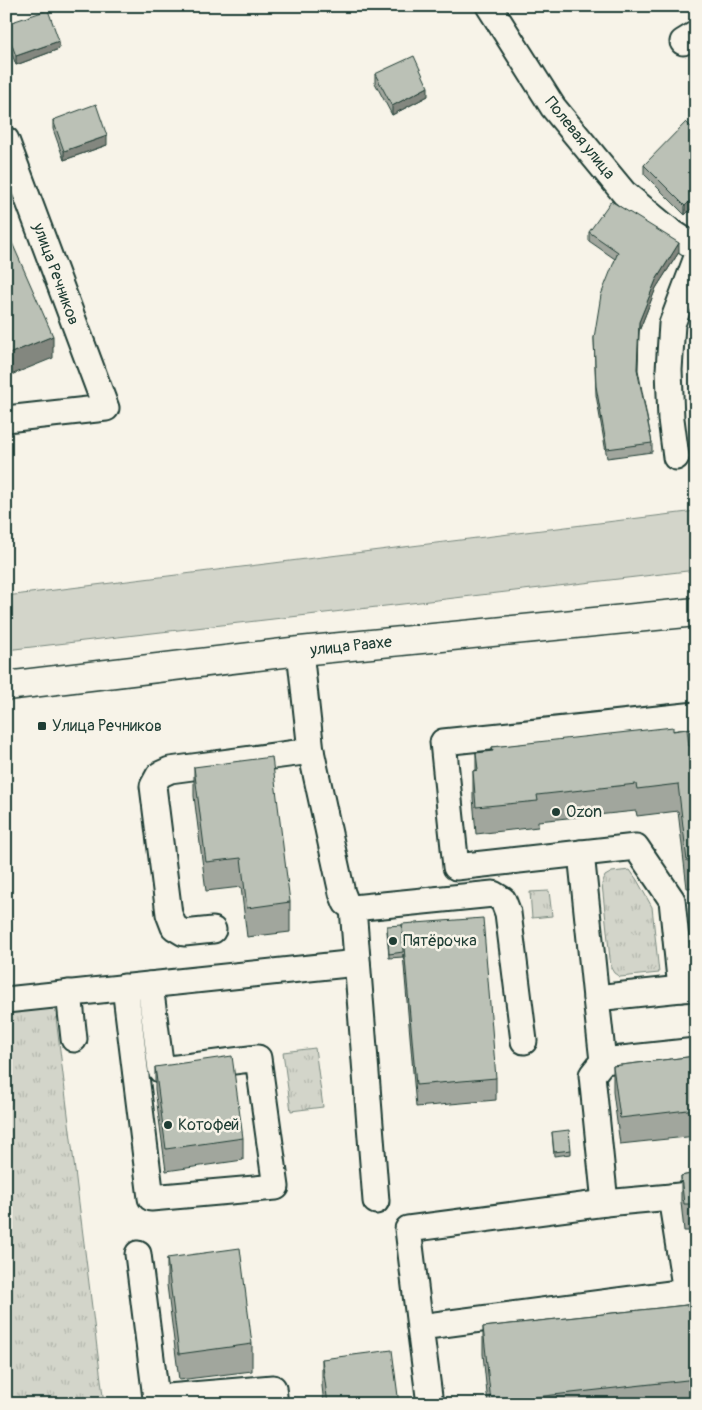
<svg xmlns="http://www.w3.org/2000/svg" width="702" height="1410" font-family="Pangolin,sans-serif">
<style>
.grass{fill:#d3d5ca;stroke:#79897f}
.park{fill:url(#park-tufts);stroke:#79897f}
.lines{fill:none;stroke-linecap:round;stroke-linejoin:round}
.minor-casing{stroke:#1f3d34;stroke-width:29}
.major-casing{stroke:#1f3d34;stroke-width:31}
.minor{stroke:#f7f3e8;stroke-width:25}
.major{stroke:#f7f3e8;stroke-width:28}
.wall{fill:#a1a69d;stroke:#1f3d34}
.shaded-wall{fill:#83877f;stroke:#1f3d34}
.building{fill:#bbc1b6;stroke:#1f3d34}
.poi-dot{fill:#1f3d34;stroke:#f7f3e8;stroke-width:2}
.labels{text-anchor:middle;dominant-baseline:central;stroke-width:5;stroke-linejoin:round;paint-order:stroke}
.street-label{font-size:16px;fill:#1f3d34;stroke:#f7f3e8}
.poi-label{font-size:16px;fill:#1f3d34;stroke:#f7f3e8;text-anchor:start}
</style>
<defs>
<pattern id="park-tufts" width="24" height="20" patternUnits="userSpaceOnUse" patternTransform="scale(1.25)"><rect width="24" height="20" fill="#d3d5ca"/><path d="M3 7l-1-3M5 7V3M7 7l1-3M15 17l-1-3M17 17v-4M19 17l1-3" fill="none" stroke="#b5b8ae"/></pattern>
</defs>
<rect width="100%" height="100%" fill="#f7f3e8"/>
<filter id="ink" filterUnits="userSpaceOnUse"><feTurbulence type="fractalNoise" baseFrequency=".02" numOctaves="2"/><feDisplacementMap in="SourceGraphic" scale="10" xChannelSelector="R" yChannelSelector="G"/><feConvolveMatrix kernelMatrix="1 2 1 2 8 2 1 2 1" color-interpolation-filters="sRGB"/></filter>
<g filter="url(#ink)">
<path class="grass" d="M696,511v59l-690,80v-54z"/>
<g class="park">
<path d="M630,870l7,10 15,27 7,66 -39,4 -6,-4 -3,-5 -9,-84 3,-8 7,-4z"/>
<path d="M549,891l3,25 -20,2 -2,-26z"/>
<path d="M53,994l51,410h-98v-404z"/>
<path d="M315,1048l8,59 -32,4 -8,-59z"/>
</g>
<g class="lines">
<defs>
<g id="minor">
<path d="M489,6l64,101 71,86 46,38 26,17"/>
<path d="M683,42l13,-8"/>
<path d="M6,140l100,268 -100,11"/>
<path d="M676,457l-5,-38 -2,-49 3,-46 24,-64"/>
<path d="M300,651l11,100 31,142 4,10 7,5"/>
<path d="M696,715l-253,27 13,125 180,-20 36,53 9,89 15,-1"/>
<path d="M581,853l15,145 85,-9"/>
<path d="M213,930l-29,3 -10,-6 -5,-13 -16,-128 6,-11 11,-5 141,-19"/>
<path d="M125,987l26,211 125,-11 -18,-129 -97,12 -11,-85"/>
<path d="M69,993l5,46"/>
<path d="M596,998l7,63"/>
<path d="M6,1000l351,-37"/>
<path d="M376,1201l-23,-293 140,-14 10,6 5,13 16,128"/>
<path d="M605,1203l-13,-128 11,-14 93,-10"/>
<path d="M138,1254l18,144 117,-10 2,16"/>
<path d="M420,1327l-12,-98 197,-26 66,-6"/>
<path d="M430,1404l-10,-77 266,-35 -15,-95 25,-3"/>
</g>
<path id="major" d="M6,686l294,-35 396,-39"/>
</defs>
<use href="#minor" class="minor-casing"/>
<use href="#major" class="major-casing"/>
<use href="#minor" class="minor"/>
<use href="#major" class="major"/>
</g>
<g class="wall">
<path d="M6,24l53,25 -43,16 -10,-27z"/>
<path d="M375,74l53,22 -36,19 -17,-32z"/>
<path d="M53,120l54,25 -43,15 -11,-31z"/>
<path d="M696,132l-11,83 -41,-41v-9z"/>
<path d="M589,232l90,20 -23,36 -17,43 -1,39 14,73v9l-45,6 -11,-63 -2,-57 21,-79 -26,-18z"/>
<path d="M673,731l16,15 7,9v132l-9,1 -9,-77 -41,5 -1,-5 -98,10v6l-62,7 -3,-36v-27l3,-1v-17l16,-2v-4z"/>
<path d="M194,767l96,135v30l-43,5 -6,-50 -35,4 -12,-95z"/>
<path d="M402,925l94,153v22l-80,7 -13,-153v3l-14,1 -2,-27z"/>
<path d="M696,1056v80l-76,8 -7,-52v-26z"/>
<path d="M155,1067l88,71v22l-77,11 -11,-82z"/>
<path d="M552,1132l19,18v4l-17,2z"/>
<path d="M696,1173v58h-12l-3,-29v-26z"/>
<path d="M167,1258l85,86v27l-73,9 -12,-95z"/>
<path d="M696,1304v100h-208l-5,-50v-27z"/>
<path d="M322,1359l77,45h-75l-2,-18z"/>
</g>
<g class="shaded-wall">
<path d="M59,41v8l-43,16v-9z"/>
<path d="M428,87v9l-36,19v-9z"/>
<path d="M107,136v9l-43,15v-9z"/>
<path d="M696,195v9l-11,11v-9z"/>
<path d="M679,243v9l-23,36 -17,43 -2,47 2,-56 17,-42z"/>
<path d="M53,336v22l-47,19v-22z"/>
</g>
<g class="building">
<path d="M48,10l11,31 -43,15 -10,-27v-5z"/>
<path d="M414,56l14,31 -36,19 -17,-32z"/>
<path d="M96,104l11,32 -43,15 -11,-31z"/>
<path d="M686,122l10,10v63l-11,11 -41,-41z"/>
<path d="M611,201l68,42 -23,37 -17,42 -2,47 15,74 -45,6 -11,-63 -2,-48 7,-43 17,-43 -29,-20z"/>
<path d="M6,229l47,107 -47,19z"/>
<path d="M673,727v4l14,-2 2,17h6l1,9v105l-9,1 -9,-77 -41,5 -1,-5 -99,11 1,6 -62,6 -3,-36 5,-1 -2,-17 17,-2 -1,-4z"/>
<path d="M272,757l18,145 -43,6 -6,-50 -35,4 -12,-95z"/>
<path d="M483,918l13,160 -80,7 -14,-161z"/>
<path d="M402,925l1,27 -14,2 -2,-28z"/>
<path d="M232,1056l11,82 -77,11 -11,-82z"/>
<path d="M696,1056v53l-76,9 -7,-52z"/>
<path d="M569,1130l2,20 -17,2 -2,-20z"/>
<path d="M696,1173v31h-12l-3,-28z"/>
<path d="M240,1248l12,96 -73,10 -12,-96z"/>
<path d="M696,1304v75l-205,23 -8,-75z"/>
<path d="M392,1350l7,54h-71l-6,-45z"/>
</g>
</g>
<g class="poi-dot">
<rect x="37" y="721" width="10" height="10" rx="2.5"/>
<circle cx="556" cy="812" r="5"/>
<circle cx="393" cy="941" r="5"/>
<circle cx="168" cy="1125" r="5"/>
</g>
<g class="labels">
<g class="street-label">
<text transform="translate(580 138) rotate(51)">Полевая улица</text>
<text transform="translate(56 274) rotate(70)">улица Речников</text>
<text transform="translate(351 646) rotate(-6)">улица Раахе</text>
</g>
<g class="poi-label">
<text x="52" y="726">Улица Речников</text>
<text x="566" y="812">Ozon</text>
<text x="403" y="941">Пятёрочка</text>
<text x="178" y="1125">Котофей</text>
</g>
</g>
<rect width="702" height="1410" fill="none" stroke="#f7f3e8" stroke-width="25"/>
<rect x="12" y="12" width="677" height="1385" fill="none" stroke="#1f3d34" stroke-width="2" filter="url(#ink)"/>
</svg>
